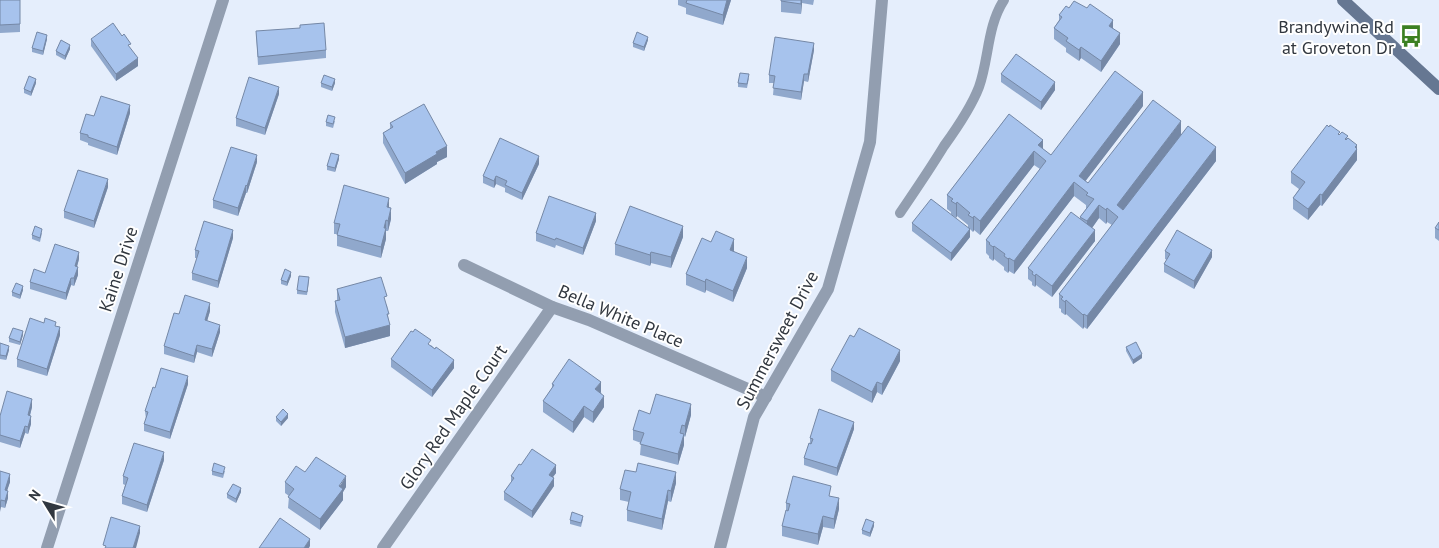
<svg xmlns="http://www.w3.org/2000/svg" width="1439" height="548" font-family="'PT Sans',sans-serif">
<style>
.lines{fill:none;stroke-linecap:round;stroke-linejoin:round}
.service{stroke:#929eb0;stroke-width:10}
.minor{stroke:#929eb0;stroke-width:12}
.secondary{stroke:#667792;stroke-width:12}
.wall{fill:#90a8cc}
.shaded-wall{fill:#7588a6}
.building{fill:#a7c3ed;stroke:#7588a6}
.labels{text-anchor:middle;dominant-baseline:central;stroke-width:4;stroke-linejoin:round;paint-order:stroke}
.poi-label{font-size:18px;fill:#31373f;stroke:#fff;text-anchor:end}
.street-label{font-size:18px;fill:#31373f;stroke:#fff}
</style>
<rect width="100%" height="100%" fill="#e5eefc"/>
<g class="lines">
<path class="service" d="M900,213c15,-22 30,-44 44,-67 13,-18 27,-38 35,-59 10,-28 8,-61 25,-87"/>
<g class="minor">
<path d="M464,265l88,42 37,13 177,77"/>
<path d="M47,548l176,-548"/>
<path d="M383,548l169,-241"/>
<path d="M720,548l34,-131 74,-128 42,-147 12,-142"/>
</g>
<path class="secondary" d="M1343,0l96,89"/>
</g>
<g class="wall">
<path d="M0,0h20v32l-20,1z"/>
<path d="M678,0h53l-8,25 -37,-11v-6l-8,-3z"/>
<path d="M780,0h34l-1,5 -11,-2 -1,11 -20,-2v-12z"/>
<path d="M1069,8l44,20 7,16 -19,28 -20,-14 -2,3 -13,-9v-4l-12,-9v-11l5,-8v-5z"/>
<path d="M256,31l70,19v8l-68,7z"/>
<path d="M47,39l-4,16 -11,-3v-4z"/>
<path d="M91,39l40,10 7,17 -22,15 -25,-35z"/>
<path d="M648,40l-4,11 -11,-4v-4z"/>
<path d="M70,49l-5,11 -9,-5v-4z"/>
<path d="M814,50l-6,32 -4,-1 -3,19 -28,-5 1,-12h-5v-8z"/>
<path d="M1001,74l54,16 -14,20 -40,-28z"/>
<path d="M749,78l-2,10 -9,-1v-4z"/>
<path d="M36,83l-5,13 -7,-3v-4z"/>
<path d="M321,83h14l-3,8 -11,-4z"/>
<path d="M279,94l-14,41 -29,-9v-8z"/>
<path d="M1143,106l-58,75 3,2 93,-48 35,26 -129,168 -3,-2 -1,2 -17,-15 -1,1 -4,-3v-3l-2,-1v-14l53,-69 -5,-3 -1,2 -7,-6 -7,10 3,13 -43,56 -16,-12 -1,2 -3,-2v-3l-4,-3v-11l52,-49v-2l6,-8v-4l-12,-9 -60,78 -5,-3 -1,2 -4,-3v-3l-10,-8 -1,2 -4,-3v-2l-3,-3v-13l54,-71 -6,-4 -54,70 -6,-5 -1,2 -3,-3v8l-19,24 -39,-30v-8l56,5v-3l-11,-9 -1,2 -5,-4v-2l-4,-3v-14l62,-81 34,35 8,6z"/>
<path d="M130,113l-13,42 -29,-10v-2l-8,-3v-7l14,-17z"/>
<path d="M335,121l-2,7 -7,-2v-4z"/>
<path d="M390,123l57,34 -10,5v2l-32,20 -22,-41v-10l7,-4z"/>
<path d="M1340,134l8,4 9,11v11l-35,46 -2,-1 -12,15 -15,-11v-11l6,-9 -8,-6v-11z"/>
<path d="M339,159l-4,13 -8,-2v-4z"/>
<path d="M257,162l-10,31h-1l-8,23 -25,-8v-8z"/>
<path d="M539,164l-17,36 -17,-8v-4l-9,-4 -2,4 -11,-5v-7z"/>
<path d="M108,187l-14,41 -30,-10v-7z"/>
<path d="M389,208l2,11 -3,12h-2v8l-5,19 -44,-12v-12h-3v-11z"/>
<path d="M596,221l-13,34 -27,-10 -1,3 -19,-7v-8z"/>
<path d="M1439,222v19l-4,-3v-10z"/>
<path d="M42,233l-2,9 -8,-3v-4z"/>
<path d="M683,237l-12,31 -20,-5 -1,3 -35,-11v-11z"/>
<path d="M233,238l-15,50 -26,-8v-7l5,-15h-2v-8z"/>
<path d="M711,242l23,8v1l13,17 -14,34 -27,-12 -1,3 -19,-8v-11z"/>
<path d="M1165,251l47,6 -18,32 -30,-17v-8l3,-4 -2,-1z"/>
<path d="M79,259l-2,8 1,8 -4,11 -3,-1 -5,15 -36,-11v-7l15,-9z"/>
<path d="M291,276l-4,10 -6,-2v-4z"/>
<path d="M309,281l-2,14 -10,-1v-4z"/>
<path d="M337,289l50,16 3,31 -45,12 -10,-36v-11l2,-1z"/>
<path d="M23,290l-3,9 -8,-3v-4z"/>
<path d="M210,311l-3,10 13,11 -8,25 -15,-5 -3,11 -30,-9v-8l15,-32z"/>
<path d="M56,326l4,9 -13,41 -30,-9v-8z"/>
<path d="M23,335l-3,10 -11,-3v-4z"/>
<path d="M0,343l9,7 -3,10 -6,-1z"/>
<path d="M431,345l23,23 -22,29 -41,-30v-8z"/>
<path d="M1126,347l16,11 -9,6 -7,-13z"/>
<path d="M900,361l-18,34 -5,-3 -5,11 -41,-22v-11z"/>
<path d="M188,384l-18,55 -26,-8v-7l2,-5 -1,-8 10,-23z"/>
<path d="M552,384l49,8 3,15 -11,16 -9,-6 -11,16 -30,-21v-11l9,-13z"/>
<path d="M32,407l-2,9 1,8 -3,10 -3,-1 -5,15 -20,-6v-26z"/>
<path d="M650,414l41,1 -6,22 -1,-1v9l-6,20 -38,-10 1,-12 -8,-3v-10z"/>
<path d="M276,417l12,1 -7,8 -5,-5z"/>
<path d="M854,429l-17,47 -33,-11v-7l6,-14v-6z"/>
<path d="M164,460l-17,52 -25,-8v-8l3,-11 -2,-1v-8z"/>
<path d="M521,465l35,8 -3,4 1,9 -22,32 -28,-18v-8l7,-9v-7z"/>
<path d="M0,471l10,11 -3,8 1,8 -3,10 -4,-1z"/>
<path d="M212,471h13l-2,7 -11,-3z"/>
<path d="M305,472l41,15 -3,5v8l-23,30 -32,-22 1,-12 -4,-3v-11z"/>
<path d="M676,483l-5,19 -3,-1 -6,29 -35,-9v-11l2,-8 -9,-2v-11z"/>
<path d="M241,492l-5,11 -9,-5v-4z"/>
<path d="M831,496l8,13 -5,20 -11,-2 -5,18 -36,-9v-10l4,-13v-10z"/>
<path d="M583,519l-2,8 -11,-3v-4z"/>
<path d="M874,526l-4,11 -8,-3v-4z"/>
</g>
<g class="shaded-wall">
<path d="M727,0h4l-8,25v-10z"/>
<path d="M801,0h1v3l-1,11z"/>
<path d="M1113,20v10l-4,-4z"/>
<path d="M1120,33v11l-19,28v-11z"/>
<path d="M47,35v4l-4,16v-4z"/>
<path d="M648,37v3l-4,11v-4z"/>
<path d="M814,43v7l-6,32v-8z"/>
<path d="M70,45v4l-5,11v-4z"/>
<path d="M1081,47v11l-2,3v-11z"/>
<path d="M138,58v8l-22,15v-7z"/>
<path d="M804,74v7l-3,19v-8z"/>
<path d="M36,79v4l-5,13v-4z"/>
<path d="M335,79v4l-3,8v-4z"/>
<path d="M1055,82v8l-14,20v-8z"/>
<path d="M279,87v7l-14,41v-7z"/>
<path d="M1143,92v14l-62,81 -2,-11z"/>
<path d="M130,105v8l-13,42v-8z"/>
<path d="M1181,121v14l-63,82 -1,-12z"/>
<path d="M1043,140v13l-5,-8z"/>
<path d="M1357,145v15l-35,46v-11z"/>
<path d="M447,146v11l-10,5v2l-32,20v-11l31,-21z"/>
<path d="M1216,147v14l-129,168v-13z"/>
<path d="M1034,151v14l-54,70v-14z"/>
<path d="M257,155v7l-10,31v-7z"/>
<path d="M339,155v4l-4,13v-4z"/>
<path d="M539,156v8l-17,36v-7z"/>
<path d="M496,176v8l-2,4v-7z"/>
<path d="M108,179v8l-14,41v-7z"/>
<path d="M1074,182v14l-60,78v-13z"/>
<path d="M246,185v8l-8,23v-8z"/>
<path d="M1320,194v11l-12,15v-11z"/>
<path d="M389,198v10l-2,-1z"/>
<path d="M957,202v14l-1,2v-14z"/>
<path d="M1099,205v13l-12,17v-14z"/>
<path d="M391,208v11l-3,12v-10z"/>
<path d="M1107,208v14l-1,2v-14z"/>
<path d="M596,213v8l-13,34v-7z"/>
<path d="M974,216v14l-1,2v-14z"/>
<path d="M386,220v19l-5,19v-11l3,-19z"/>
<path d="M683,226v11l-12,31v-11z"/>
<path d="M970,229v8l-19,24v-8z"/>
<path d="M233,230v8l-15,50v-7z"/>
<path d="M1095,230v11l-43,56v-11z"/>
<path d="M734,239v11l-4,11v-11z"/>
<path d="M994,246v13l-1,2v-14z"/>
<path d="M1212,250v7l-18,32v-8z"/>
<path d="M79,252v7l-4,14v-7z"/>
<path d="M651,252v11l-1,3v-11z"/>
<path d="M747,257v11l-14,34v-11z"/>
<path d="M1009,258v13l-1,2v-14z"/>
<path d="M78,267v8l-4,11v-8z"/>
<path d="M291,272v4l-4,10v-4z"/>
<path d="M1036,274v11l-1,2v-11z"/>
<path d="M71,278v7l-5,15v-7z"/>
<path d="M706,279v11l-1,3v-11z"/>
<path d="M23,286v4l-3,9v-4z"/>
<path d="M1066,300v14l-1,1v-13z"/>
<path d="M210,303v8l-5,17v-8z"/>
<path d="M1084,314v13l-1,2v-14z"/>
<path d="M220,325v7l-8,25v-8z"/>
<path d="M390,325v11l-45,12v-11z"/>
<path d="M60,327v8l-13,41v-7z"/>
<path d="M23,331v4l-3,10v-3z"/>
<path d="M197,345v7l-3,11v-7z"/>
<path d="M9,346v4l-3,10v-4z"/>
<path d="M900,350v11l-18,34v-11z"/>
<path d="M1142,354v4l-9,6v-4z"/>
<path d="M454,360v8l-22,29v-7z"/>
<path d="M188,376v8l-18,55v-7z"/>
<path d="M601,382v10l-6,8v-11z"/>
<path d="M877,382v10l-5,11v-11z"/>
<path d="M604,396v11l-11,16v-11z"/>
<path d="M32,399v8l-4,15v-7z"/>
<path d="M691,404v11l-6,22v-11z"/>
<path d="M584,406v11l-11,16v-11z"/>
<path d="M288,414v4l-7,8v-4z"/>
<path d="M31,416v8l-3,10v-7z"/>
<path d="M854,422v7l-17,47v-8z"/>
<path d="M25,426v7l-5,15v-7z"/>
<path d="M684,434v11l-6,20v-11z"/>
<path d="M164,452v8l-17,52v-7z"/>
<path d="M556,465v8l-7,9v-7z"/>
<path d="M676,472v11l-5,19v-11z"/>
<path d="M10,474v8l-5,15v-7z"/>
<path d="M346,476v11l-3,5v8l-23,30v-11z"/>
<path d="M554,478v8l-22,32v-7z"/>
<path d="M241,488v4l-5,11v-4z"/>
<path d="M668,490v11l-6,29v-11z"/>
<path d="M8,491v7l-3,10v-7z"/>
<path d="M839,498v11l-5,20v-10z"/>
<path d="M1,500v7l-1,5v-8z"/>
<path d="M823,516v11l-5,18v-11z"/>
<path d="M874,522v4l-4,11v-4z"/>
<path d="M140,526v7l-4,15h-3z"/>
<path d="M310,539v7l-1,2h-5z"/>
</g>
<g class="building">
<path d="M0,0h20v24l-20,1z"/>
<path d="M687,0h40l-4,15 -37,-12z"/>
<path d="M781,0h20v4l-20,-3z"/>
<path d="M1074,1l13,7 3,-4 23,16 -4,6 11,7 -19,28 -20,-14 -2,3 -13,-9 2,-3 -14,-10 8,-11 -3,-2 7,-9 3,2z"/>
<path d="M113,23l9,13 2,-2 7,10 -3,1 10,13 -22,16 -25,-35z"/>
<path d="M324,23l2,27 -68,7 -2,-26 44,-3v-3z"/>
<path d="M37,32l10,3 -4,16 -11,-3z"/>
<path d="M637,32l11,5 -4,10 -11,-4z"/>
<path d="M775,37l39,6 -6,31h-4l-3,18 -28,-4 2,-12 -6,-1z"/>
<path d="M61,40l9,5 -5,11 -9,-5z"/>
<path d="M1016,54l39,28 -14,20 -40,-28z"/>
<path d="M1115,71l28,21 -64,84 9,7 65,-83 28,21 -64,84 6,5 65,-84 28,21 -129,169 -3,-2 -1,1 -17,-15 -1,2 -4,-3 2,-2 -4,-3 59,-77 -11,-9 -1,2 -7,-5 -12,16 -7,-4 14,-18 -8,-4 2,-2 -14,-11 -60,79 -5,-3 -1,1 -4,-3 1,-2 -11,-8 -1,1 -4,-3 1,-1 -4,-3 60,-79 -12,-10 -54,70 -6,-5 -1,2 -5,-3 2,-2 -13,-11 -1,2 -5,-3 2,-2 -6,-4 62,-81 34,26 -5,5 13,10z"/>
<path d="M740,73l9,1 -2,10 -9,-1z"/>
<path d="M324,75l11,4 -3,8 -11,-4z"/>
<path d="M29,76l7,3 -5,13 -7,-3z"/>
<path d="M249,77l30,10 -14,41 -29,-10z"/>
<path d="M101,96l29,9 -13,42 -29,-10v-2l-8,-2 6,-19 8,2z"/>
<path d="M424,104l23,42 -11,6 1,2 -32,19 -22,-40 10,-6 -3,-4z"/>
<path d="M328,115l7,2 -2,7 -7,-2z"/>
<path d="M1327,125l2,2 1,-2 10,7 -2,2 1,1 3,-3 6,4 -3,3 1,1 2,-2 9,7 -2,2 2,2 -35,46 -2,-1 -12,15 -15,-11 12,-16 -14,-10z"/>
<path d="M500,138l39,18 -17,37 -17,-8 2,-4 -11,-5 -2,5 -11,-5z"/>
<path d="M231,147l26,8 -10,31 -1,-1 -8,23 -25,-8z"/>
<path d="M331,153l8,2 -4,13 -8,-2z"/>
<path d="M78,170l30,9 -14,42 -30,-10z"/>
<path d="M344,185l45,13 -2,9 4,1 -3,13 -2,-1 -2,8h2l-5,19 -44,-12 3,-11 -6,-1z"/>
<path d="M549,196l47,17 -13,35 -27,-10 -1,2 -19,-7z"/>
<path d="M931,199l39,30 -19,24 -39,-30z"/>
<path d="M630,206l53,20 -12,31 -20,-5 -1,3 -35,-11z"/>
<path d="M1071,212l24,18 -43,56 -16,-12 -1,2 -3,-2 1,-2 -5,-4z"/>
<path d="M204,221l29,9 -15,51 -26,-8 7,-22 -4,-1z"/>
<path d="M1439,222v8l-4,-2z"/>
<path d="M35,226l7,3 -2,9 -8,-3z"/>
<path d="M1177,230l35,20 -18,31 -30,-17 6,-10 -5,-3z"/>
<path d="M716,231l18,8 -4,11 17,7 -14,34 -27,-12 -1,3 -19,-8 16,-36 9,4z"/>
<path d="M55,244l24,8 -4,14 3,1 -4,11h-3l-5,15 -36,-11 4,-13 11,4z"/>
<path d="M285,269l6,3 -4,10 -6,-2z"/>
<path d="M299,276l10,1 -2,15 -10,-2z"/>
<path d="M381,277l6,19 -3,1 5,17h-2l3,11 -45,12 -10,-36 5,-1 -3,-11z"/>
<path d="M16,283l7,3 -3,9 -8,-3z"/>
<path d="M185,295l25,8 -5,17 15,5 -8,24 -15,-4 -3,11 -30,-10 10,-33 5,1z"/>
<path d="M30,318l14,5 1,-5 11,4 -1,4 5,1 -13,42 -30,-10z"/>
<path d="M13,328l10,3 -3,11 -11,-4z"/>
<path d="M859,328l41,22 -18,34 -5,-2 -5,10 -41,-22 19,-35 4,2z"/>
<path d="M415,329l16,11 -3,4 7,5 1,-2 18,13 -22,30 -41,-31 20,-28 2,1z"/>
<path d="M1136,342l6,12 -9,6 -7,-13z"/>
<path d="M0,343l9,3 -3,10 -6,-1z"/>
<path d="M569,359l32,23 -6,7 9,7 -11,16 -9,-6 -11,16 -30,-21 11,-16 -2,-1z"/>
<path d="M161,368l27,8 -18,56 -26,-8 4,-12 -3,-1 8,-24 2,1z"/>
<path d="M7,391l25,8 -4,16 3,1 -3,11 -3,-1 -5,15 -20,-6v-19z"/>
<path d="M656,394l35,10 -6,22 -3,-1 -2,8 4,1 -6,20 -38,-10 4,-11 -11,-3 6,-20 11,4z"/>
<path d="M283,409l5,5 -7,8 -5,-5z"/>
<path d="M819,409l35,13 -17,46 -33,-10 5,-15 2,1 2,-5 -3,-1z"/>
<path d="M134,443l30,9 -17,53 -25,-9 6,-18 -5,-2z"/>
<path d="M532,449l24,16 -7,10 5,3 -22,33 -28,-19 10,-14 -3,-2 8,-12 2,1z"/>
<path d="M316,457l30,19 -7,10 4,3 -23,30 -32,-22 6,-8 -9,-7 11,-16 9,6z"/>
<path d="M214,463l11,4 -2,7 -11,-3z"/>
<path d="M638,463l38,9 -5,19 -3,-1 -6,29 -35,-9 4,-18 -11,-3 5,-19 11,2z"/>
<path d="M0,471l10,3 -5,16 3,1 -3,10 -4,-1 -1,4z"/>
<path d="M793,476l38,10 -2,10 10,2 -5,21 -11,-3 -5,18 -36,-8 4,-16 2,1 2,-7 -4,-1z"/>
<path d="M233,484l8,4 -5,11 -9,-5z"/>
<path d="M572,512l11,4 -2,7 -11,-3z"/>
<path d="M111,517l29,9 -7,22h-28l1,-2 -3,-1z"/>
<path d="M280,518l30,21 -6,9h-45z"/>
<path d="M866,519l8,3 -4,11 -8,-3z"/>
</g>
<defs>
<symbol id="bus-bare" viewBox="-9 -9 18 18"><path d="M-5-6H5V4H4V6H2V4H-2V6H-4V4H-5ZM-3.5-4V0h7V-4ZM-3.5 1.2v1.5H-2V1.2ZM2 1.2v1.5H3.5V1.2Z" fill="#3c8022" stroke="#fff" stroke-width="2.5" paint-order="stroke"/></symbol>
</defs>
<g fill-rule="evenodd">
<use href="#bus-bare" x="1395" y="20" width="32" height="32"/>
</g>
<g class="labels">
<g class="poi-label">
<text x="1394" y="26">Brandywine Rd<tspan x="1394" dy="21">at Groveton Dr</tspan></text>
</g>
<g class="street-label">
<text transform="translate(118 269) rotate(-72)">Kaine Drive</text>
<text transform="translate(621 316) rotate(23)">Bella White Place</text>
<text transform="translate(777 340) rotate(-62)">Summersweet Drive</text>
<text transform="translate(453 417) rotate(-55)">Glory Red Maple Court</text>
</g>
</g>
<g transform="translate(45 503) rotate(307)" stroke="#ffffff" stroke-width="4" paint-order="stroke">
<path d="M0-4L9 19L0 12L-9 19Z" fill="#31373f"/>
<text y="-8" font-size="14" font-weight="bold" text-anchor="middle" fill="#31373f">N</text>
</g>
</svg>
